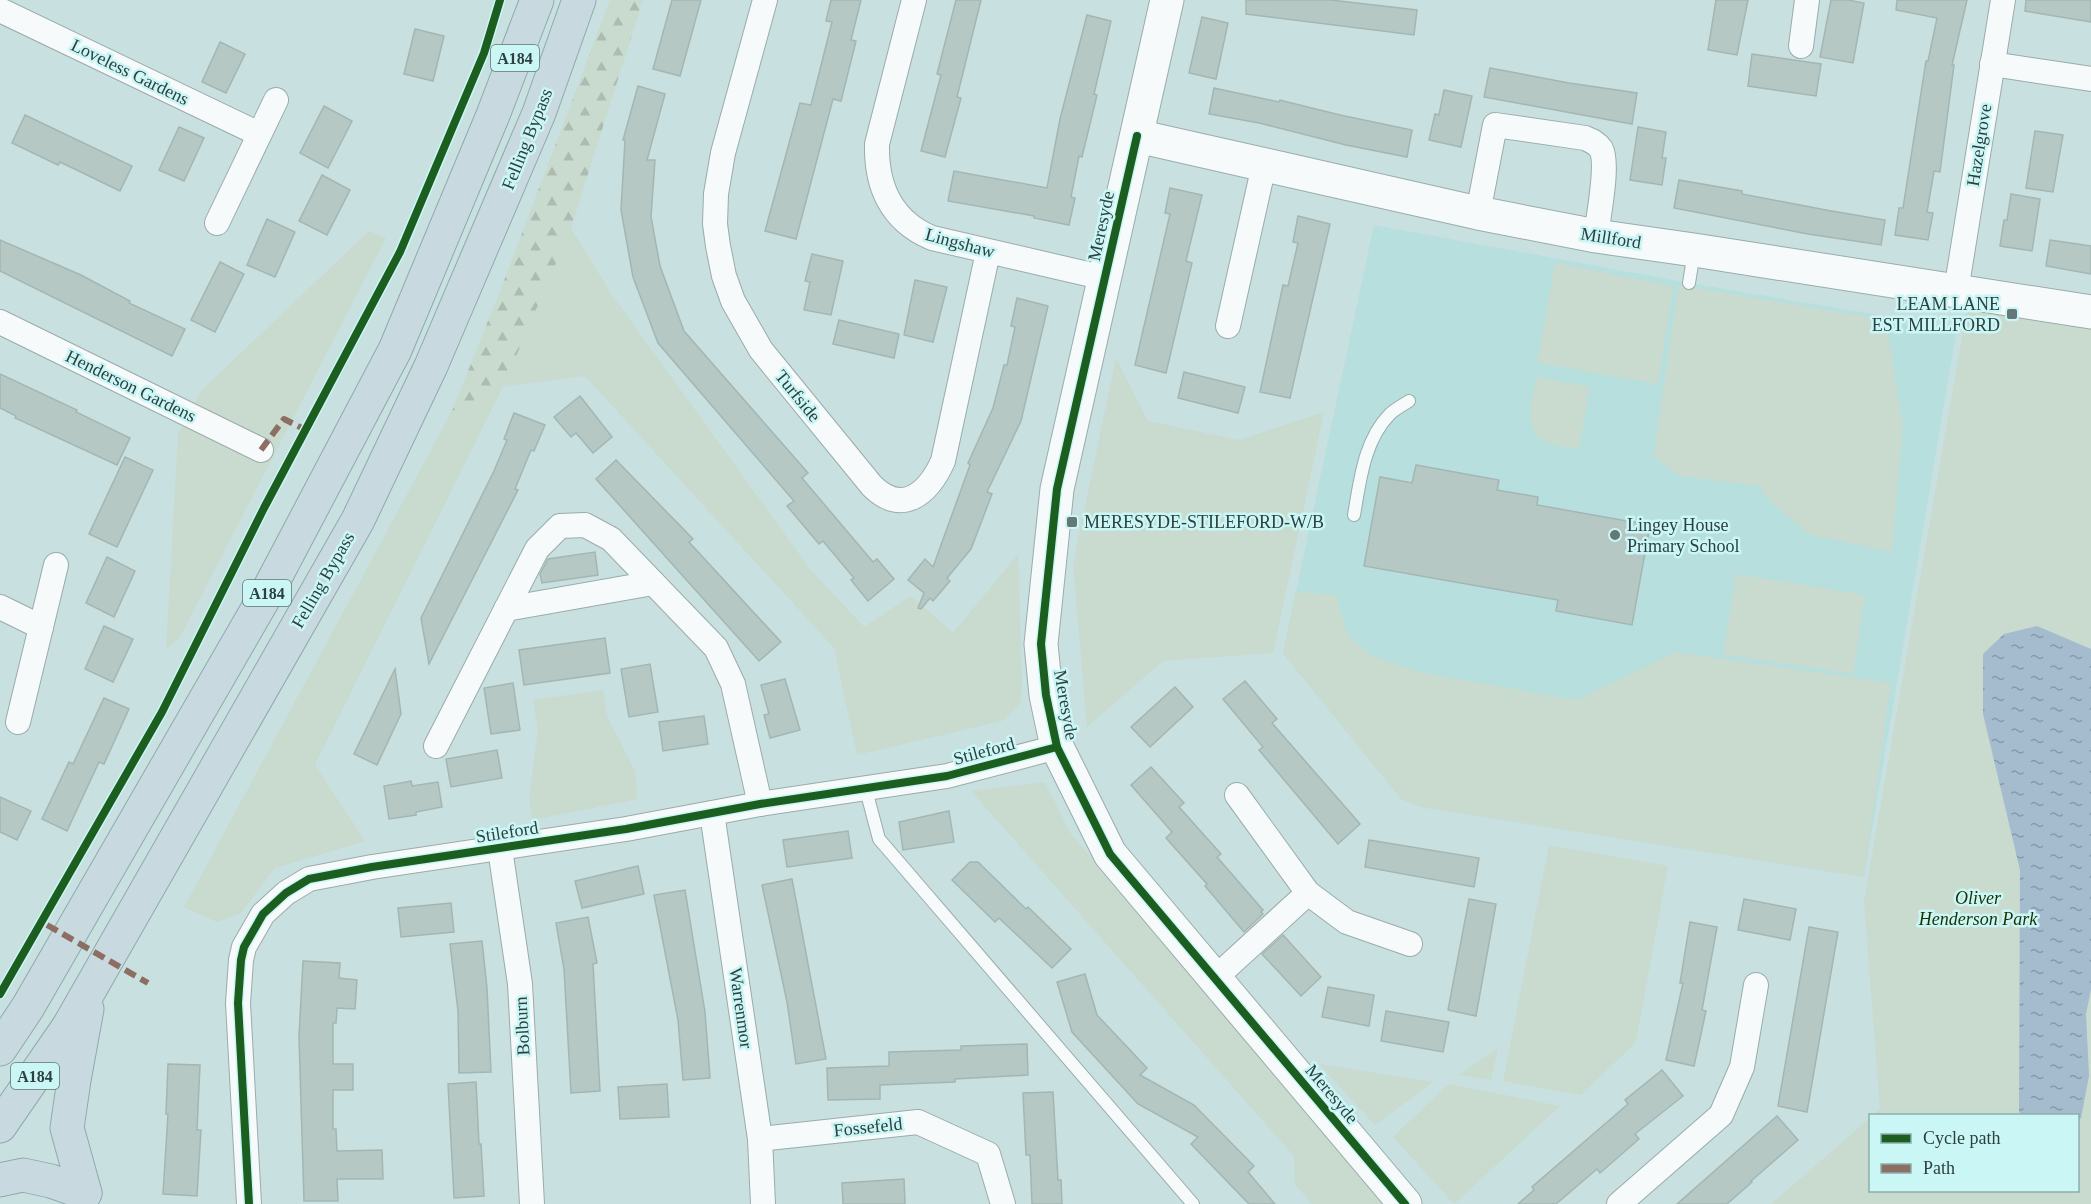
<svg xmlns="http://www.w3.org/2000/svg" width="2091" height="1204" font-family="'Times New Roman',serif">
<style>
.built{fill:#b6dfde}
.green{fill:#c9dace}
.forest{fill:url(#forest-firs)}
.water{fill:url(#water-ripples)}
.building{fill:#b6c8c4;stroke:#a4b6b2;stroke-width:1.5}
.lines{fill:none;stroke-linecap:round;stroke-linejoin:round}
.lane-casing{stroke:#99acab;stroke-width:14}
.street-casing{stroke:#99acab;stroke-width:26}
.secondary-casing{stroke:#99acab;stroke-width:35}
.highway-casing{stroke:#8ea9ae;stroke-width:35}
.lane{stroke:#f7fafa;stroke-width:12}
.street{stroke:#f7fafa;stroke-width:24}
.secondary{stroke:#f7fafa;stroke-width:33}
.highway{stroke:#c8dadf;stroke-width:33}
.quiet{stroke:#8d6e63;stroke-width:6;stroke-dasharray:12 6;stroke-linecap:butt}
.cycleway-casing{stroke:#caf7f6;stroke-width:11}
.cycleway{stroke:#1b5e20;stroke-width:8}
.poi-dot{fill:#637877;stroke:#caf7f6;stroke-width:2}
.labels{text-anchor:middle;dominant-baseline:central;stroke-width:5;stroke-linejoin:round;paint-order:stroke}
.shield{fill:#caf7f6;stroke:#5c7776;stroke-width:1.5}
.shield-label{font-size:16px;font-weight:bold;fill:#2d403f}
.street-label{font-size:18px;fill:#2d403f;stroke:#caf7f6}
.poi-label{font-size:18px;fill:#2d403f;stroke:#caf7f6;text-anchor:start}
.park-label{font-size:18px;font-style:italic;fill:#1b3102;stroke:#caf7f6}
</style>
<defs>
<pattern id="forest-firs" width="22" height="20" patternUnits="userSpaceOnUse" patternTransform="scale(1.5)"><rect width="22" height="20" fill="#c9dace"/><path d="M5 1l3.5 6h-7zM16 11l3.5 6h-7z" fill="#adbcb2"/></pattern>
<pattern id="water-ripples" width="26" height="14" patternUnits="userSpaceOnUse" patternTransform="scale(1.5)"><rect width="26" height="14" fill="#a5bbce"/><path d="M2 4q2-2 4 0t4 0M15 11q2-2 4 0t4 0" fill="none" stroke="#8799a9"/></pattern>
</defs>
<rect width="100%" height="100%" fill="#c8e0df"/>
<path class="built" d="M1374,225l315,58 268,45 -93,549 -443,-70 -20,-8 -118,-146z"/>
<g class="green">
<path d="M571,228l41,67 198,274 54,58 47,-31 42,37 65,-79 4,128 -1,21 -19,18 -145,34 -23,-107 -249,-272 -82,11 -188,378 50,76 -90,27 -34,45 -24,9 -33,-15 268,-496 51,-24z"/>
<path d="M369,231l17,7 -206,399 -14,13 12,-217 24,-43z"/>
<path d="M1555,263l118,23 -15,98 -121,-21z"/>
<path d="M1679,285l207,35 17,107 -11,125 -82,-17 -38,-32 -13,-17 -79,-10 -27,-20z"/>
<path d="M1967,308l124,19v877h-320l99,-86v72h208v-74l-205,-1 7,-6 -16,-208z"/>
<path d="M1116,358l32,63 91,19 85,-28 -51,241 -110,8 -76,66 -14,-163z"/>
<path d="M1536,377l54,10 -11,62c-11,-2 -23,-3 -33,-7 -25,-11 -13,-45 -10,-65z"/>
<path d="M1736,574l129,21 -12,79 -130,-20z"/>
<path d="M1296,592l40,3 11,39 24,22 53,17 153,27 98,-48 216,31 -27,194 -443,-70 -20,-8 -118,-146z"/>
<path d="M603,690l4,26 28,55 3,28 -106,21 -3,-21 9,-70 -5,-29z"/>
<path d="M1045,782l26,52 312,370h-71l-17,-20 -1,-28 -323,-365z"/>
<path d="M1549,845l119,21 -32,176 -55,53 -78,-14z"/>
<path d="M1498,1048l-7,32 -32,-5z"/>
<path d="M1319,1064l114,18 -58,43z"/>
<path d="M1449,1084l111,22 -106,98 -61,-67z"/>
</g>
<path class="forest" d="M610,0h33l-72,228 -68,159 -51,24 50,-125z"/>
<path class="water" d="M2037,626l54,23v340l-5,25 3,62 -8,42 -3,3v-5l-55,-1 -4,-3 1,-242 -37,-156v-60l21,-20z"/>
<g class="building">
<path d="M672,0h29l-21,76 -27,-7z"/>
<path d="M831,0h30l-10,40 5,1 -15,60 -8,-2 -37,140 -31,-8 35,-128 11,2 21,-83 -6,-1z"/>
<path d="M956,0h25l-24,97 4,1 -16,59 -24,-6 20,-76 -4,-1z"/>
<path d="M1246,0h85l86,10 -3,25 -168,-21z"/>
<path d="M1716,0h32l-11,55 -29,-5z"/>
<path d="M1831,0h17l16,3 -11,60 -33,-6z"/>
<path d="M1897,0h70l-15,65h2l-14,107 -6,-1 -7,41 6,1 -5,27 -33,-5 4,-27h4l23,-147h2l9,-43 -41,-8z"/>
<path d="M2026,0h65v22l-66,-11z"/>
<path d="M1087,15l24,6 -17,73 3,1 -15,62 -3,-1 -8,41 4,1 -6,27 -35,-7v-2l-86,-15 6,-30 93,17 13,-69z"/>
<path d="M1202,17l26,6 -12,56 -27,-6z"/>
<path d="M415,29l29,7 -11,45 -29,-7z"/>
<path d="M220,42l25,12 -19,39 -24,-11z"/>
<path d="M1752,54l69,10 -5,32 -68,-10z"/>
<path d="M1490,68l79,15 68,10 -5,31 -148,-27z"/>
<path d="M638,86l27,8 -18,66h8l-4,57 9,49 24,65 124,142 -6,5 71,84 4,-3 17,20 -26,22 -17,-21 3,-2 -31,-37 -4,3 -32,-38 7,-5 -136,-158 -25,-66 -12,-67 4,-70h-2z"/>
<path d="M1214,88l65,14 1,-2 60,15 72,15 -5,27 -61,-12 -87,-22 -50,-9z"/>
<path d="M1444,90l28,6 -11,51 -32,-7 6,-26 4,1z"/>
<path d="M324,106l28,15 -24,47 -28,-15z"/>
<path d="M25,115l107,51 -12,25 -60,-29 -2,3 -46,-22z"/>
<path d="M179,127l25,11 -20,43 -25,-11z"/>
<path d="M1638,127l28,5 -4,26h4l-4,27 -32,-5z"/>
<path d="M2035,131l28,4 -10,57 -27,-4z"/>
<path d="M322,175l28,15 -23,45 -28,-14z"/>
<path d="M1679,180l63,11v3l84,16 59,10 -4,25 -73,-11 -134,-26z"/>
<path d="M1170,188l32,7 -16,66 6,2 -26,110 -31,-8 35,-151 -5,-1z"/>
<path d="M2011,194l29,5 -8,52 -32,-5 4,-26h3z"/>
<path d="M1298,216l32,8 -40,174 -30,-6 23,-107 5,1 10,-43 -5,-1z"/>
<path d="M267,219l28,13 -20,45 -28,-12z"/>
<path d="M0,240l81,35 49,26 -1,2 56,26 -13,27 -172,-85z"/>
<path d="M2050,240l41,6v28l-45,-8z"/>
<path d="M812,254l31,7 -12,54 -27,-5 6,-28 -5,-1z"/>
<path d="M220,262l24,12 -29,58 -24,-12z"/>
<path d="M915,280l32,7 -14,55 -29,-7z"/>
<path d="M1017,298l31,8 -27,115 -34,71 5,2 -21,55 -24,29 3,3 -17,20 -3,-3 -9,11 -3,-1 6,-15 -16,-13 17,-21 8,8 37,-102 -2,-2 25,-55 11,-43h3l8,-38 -4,-1z"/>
<path d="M839,320l60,14 -5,24 -61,-14z"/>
<path d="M1184,372l61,15 -7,26 -60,-15z"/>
<path d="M0,374l77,36 -1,2 54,26 -13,27 -102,-47 1,-2 -16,-8z"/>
<path d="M580,396l32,41 -19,16 -17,-20 -5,4 -17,-20z"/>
<path d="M514,413l31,12 -11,26 -3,-1 -16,39 3,1 -89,174 -8,-46 73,-147 13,-31 -3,-1z"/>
<path d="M125,457l28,13 -36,77 -28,-13z"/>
<path d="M616,460l77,79 -4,3 92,100 -22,19 -163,-182z"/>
<path d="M1416,465l83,15 -2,10 41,7 -1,8 113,20 -18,100 -76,-14 2,-11 -194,-34 16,-89 32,6z"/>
<path d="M595,552l3,23 -56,8 -2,-9 8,-15z"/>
<path d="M107,557l28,14 -21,46 -28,-14z"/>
<path d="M104,626l29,13 -20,43 -28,-13z"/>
<path d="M605,638l5,35 -86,12 -5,-35z"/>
<path d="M650,664l8,48 -29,5 -8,-48z"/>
<path d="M395,669l6,45 -24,51 -23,-11z"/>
<path d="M785,679l15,51 -30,8 -6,-23 5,-1 -8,-29z"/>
<path d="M1245,681l32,38 -5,4 88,101 -22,20 -79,-94 4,-3 -40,-48z"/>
<path d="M513,683l7,47 -29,4 -7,-46z"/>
<path d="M1175,687l18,20 -43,40 -19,-20z"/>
<path d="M104,698l25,11 -25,55 -5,-2 -32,69 -25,-12 27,-57 4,2z"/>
<path d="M704,716l4,28 -45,7 -4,-29z"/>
<path d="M497,750l5,28 -51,9 -5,-28z"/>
<path d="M1151,767l33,36 -5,4 42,47 -4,3 46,53 -2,2 2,2 -19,18 -39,-46 2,-2 -41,-46 6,-6 -41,-47z"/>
<path d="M411,781l1,5 26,-4 4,25 -26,5v3l-27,4 -5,-33z"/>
<path d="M0,797l31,14 -14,29 -17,-8z"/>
<path d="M949,811l5,31 -51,8 -4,-28z"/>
<path d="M848,831l4,27 -65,9 -4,-27z"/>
<path d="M1369,840l110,18 -5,29 -109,-20z"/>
<path d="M970,862h8l48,47 2,-2 43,42 -19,19 -53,-50 -4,4 -43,-42z"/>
<path d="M638,866l6,28 -62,14 -7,-27z"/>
<path d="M792,879l34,180 -30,5 -9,-62 -25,-117z"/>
<path d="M685,890l20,122 5,66 -27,2 -5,-60 -24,-125z"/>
<path d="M1469,899l27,5 -20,112 -28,-6z"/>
<path d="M1744,899l52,10 -6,31 -52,-10z"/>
<path d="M451,903l3,29 -53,5 -3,-29z"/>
<path d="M588,917l9,46 -4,1 7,127 -29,2 -7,-124 -8,-46z"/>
<path d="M1690,922l27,5 -15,83 4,1 -12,55 -28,-6 17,-77h-3z"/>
<path d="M1809,927l29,5 -31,180 -29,-6z"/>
<path d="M1283,935l38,42 -20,19 -39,-42z"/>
<path d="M482,941l5,47 4,84 -32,1 -1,-62 -8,-67z"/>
<path d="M303,961l37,2 -1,15 18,2 -2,29 -18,-1 -1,15h-3v41h20v26h-20v39h3l1,22 45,-1 1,29h-46l1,22h-34l-5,-164z"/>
<path d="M1085,974l12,41 50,53 -7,7 54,30 60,61 -6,6 27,32h-26l-58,-60 7,-7 -60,-33 -66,-72 -15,-50z"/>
<path d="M1328,987l46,8 -5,31 -47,-9z"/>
<path d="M1386,1011l63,11 -6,30 -62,-11z"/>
<path d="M1027,1044l1,31 -73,4v3l-75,3v14l-52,1 -1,-32 62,-2v-14l72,-2v-4z"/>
<path d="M168,1064l32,1 -3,65h4l-4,66 -34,-2 5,-80h-2z"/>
<path d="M1662,1070l21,26 -48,38 4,5 -39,34 -3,-4 -41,35h-38l16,-14 -2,-3 96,-83 -3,-4z"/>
<path d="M476,1082l3,62h2l3,52 -30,2 -6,-114z"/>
<path d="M667,1084l2,33 -49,2 -2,-32z"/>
<path d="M1053,1092l5,88h3l1,24h-30l-2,-49h-4l-3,-62z"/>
<path d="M1777,1116l21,24 -47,41 1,1 -25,22h-50z"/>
<path d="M904,1179l1,25h-62l-1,-21z"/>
</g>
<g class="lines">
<defs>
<g id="lane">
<path d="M1689,283l5,-31"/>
<path d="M1354,515c6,-34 10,-75 36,-101 5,-5 13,-9 19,-13"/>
<path d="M866,790l13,49 314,365"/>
</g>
<g id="street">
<path d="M765,0l-42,153 -7,41 -1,30 3,22 6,30 9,25 28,49 111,136c31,31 57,6 71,-25l45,-209"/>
<path d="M914,0l-37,144c-1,42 14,77 55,94l173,40"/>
<path d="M0,10l259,124"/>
<path d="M1801,46l6,-46"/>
<path d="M1992,64l99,15"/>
<path d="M1478,213l17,-88 90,13c7,3 12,5 16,11 8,15 -3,69 -5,87"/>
<path d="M217,223l59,-123"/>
<path d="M1956,291l47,-291"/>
<path d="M0,322l261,128"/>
<path d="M1228,326l36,-161"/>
<path d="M0,607l41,20"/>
<path d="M506,609l147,-26"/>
<path d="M18,722l38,-157"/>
<path d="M436,746l101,-197 23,-23 25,-1 26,14 105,109 17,36 27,120"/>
<path d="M1237,795l71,98 39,29 63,22"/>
<path d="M712,813l48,326 3,65"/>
<path d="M500,849l20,135 12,220"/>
<path d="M1215,978l93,-85"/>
<path d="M760,1139l158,-17 70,32 15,50"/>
<path d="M249,1204l-11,-201 3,-43 3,-13 19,-33 23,-21 23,-14 63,-12 254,-38 134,-25 187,-28 110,-29"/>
<path d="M1619,1204l102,-89 21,-48 14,-82"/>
</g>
<g id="secondary">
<path d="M1167,0l-110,489 -16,155 5,51 11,52 53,107 295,350"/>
<path d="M1137,136l341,77 118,23 98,14 397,62"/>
</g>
<g id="highway">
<path d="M0,1049l28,-42 240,-416 127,-241 98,-235 44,-115"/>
<path d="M0,1126l69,-100 289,-506 73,-154 108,-253 40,-113"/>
<path d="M0,1180l23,-5 28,6 34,12"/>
<path d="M85,1193l-18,-65 7,-48 13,-71"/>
</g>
</defs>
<use href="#lane" class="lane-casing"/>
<use href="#street" class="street-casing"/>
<use href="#secondary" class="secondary-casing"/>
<use href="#highway" class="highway-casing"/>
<use href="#lane" class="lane"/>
<use href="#street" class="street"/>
<use href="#secondary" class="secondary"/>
<use href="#highway" class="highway"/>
<g class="quiet">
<path d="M261,450l23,-31 22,11"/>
<path d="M47,925l101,58"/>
</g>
<defs>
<g id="cycleway">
<path d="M1137,136l-80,353 -16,155 5,51 11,52 53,107 295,350"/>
<path d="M0,994l162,-282 102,-204 136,-256 84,-199 16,-53"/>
<path d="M249,1204l-11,-201 3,-43 3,-13 19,-33 23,-21 23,-14 63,-12 254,-38 134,-25 187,-28 110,-29"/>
</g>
</defs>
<use href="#cycleway" class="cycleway-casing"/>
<use href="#cycleway" class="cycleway"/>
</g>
<g class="poi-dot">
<rect x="2006" y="308" width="12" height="12" rx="3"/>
<rect x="1066" y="516" width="12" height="12" rx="3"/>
<circle cx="1615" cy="535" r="6"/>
</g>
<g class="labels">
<g class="shield">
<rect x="491" y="45" width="48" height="26" rx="4.5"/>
<rect x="243" y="580" width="48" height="26" rx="4.5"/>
<rect x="11" y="1063" width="48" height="26" rx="4.5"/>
</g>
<g class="shield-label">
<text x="515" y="58">A184</text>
<text x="267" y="593">A184</text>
<text x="35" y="1076">A184</text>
</g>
<g class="street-label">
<text transform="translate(130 72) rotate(26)">Loveless Gardens</text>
<text transform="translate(527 139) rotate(-68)">Felling Bypass</text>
<text transform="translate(1979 145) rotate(-81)">Hazelgrove</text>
<text transform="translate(1101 226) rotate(-78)">Meresyde</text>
<text transform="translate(1611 238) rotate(9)">Millford</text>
<text transform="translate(960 243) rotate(15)">Lingshaw</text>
<text transform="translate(131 386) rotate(26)">Henderson Gardens</text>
<text transform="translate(798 396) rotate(51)">Turfside</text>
<text transform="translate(323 580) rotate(-60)">Felling Bypass</text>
<text transform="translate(1066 705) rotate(80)">Meresyde</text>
<text transform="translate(984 751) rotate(-15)">Stileford</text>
<text transform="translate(507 832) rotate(-9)">Stileford</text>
<text transform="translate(741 1008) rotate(82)">Warrenmor</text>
<text transform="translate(522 1026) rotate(-93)">Bolburn</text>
<text transform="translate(1332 1094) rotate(50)">Meresyde</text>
<text transform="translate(868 1127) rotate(-6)">Fossefeld</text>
</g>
<g class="poi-label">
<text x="2000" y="304" text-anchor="end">LEAM LANE<tspan x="2000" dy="21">EST MILLFORD</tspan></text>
<text x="1084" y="522">MERESYDE-STILEFORD-W/B</text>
<text x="1627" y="525">Lingey House<tspan x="1627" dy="21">Primary School</tspan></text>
</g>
<g class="park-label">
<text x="1978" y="898">Oliver<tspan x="1978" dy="21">Henderson Park</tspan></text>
</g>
</g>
<rect x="1869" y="1114" width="210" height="78" fill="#caf7f6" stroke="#8baead" stroke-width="1.5"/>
<rect x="1881" y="1134" width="30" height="9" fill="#1b5e20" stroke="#8baead" stroke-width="1.5"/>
<text x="1923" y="1144" font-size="18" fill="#2d403f">Cycle path</text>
<rect x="1881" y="1164" width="30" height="9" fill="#8d6e63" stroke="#8baead" stroke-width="1.5"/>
<text x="1923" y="1174" font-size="18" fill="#2d403f">Path</text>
</svg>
